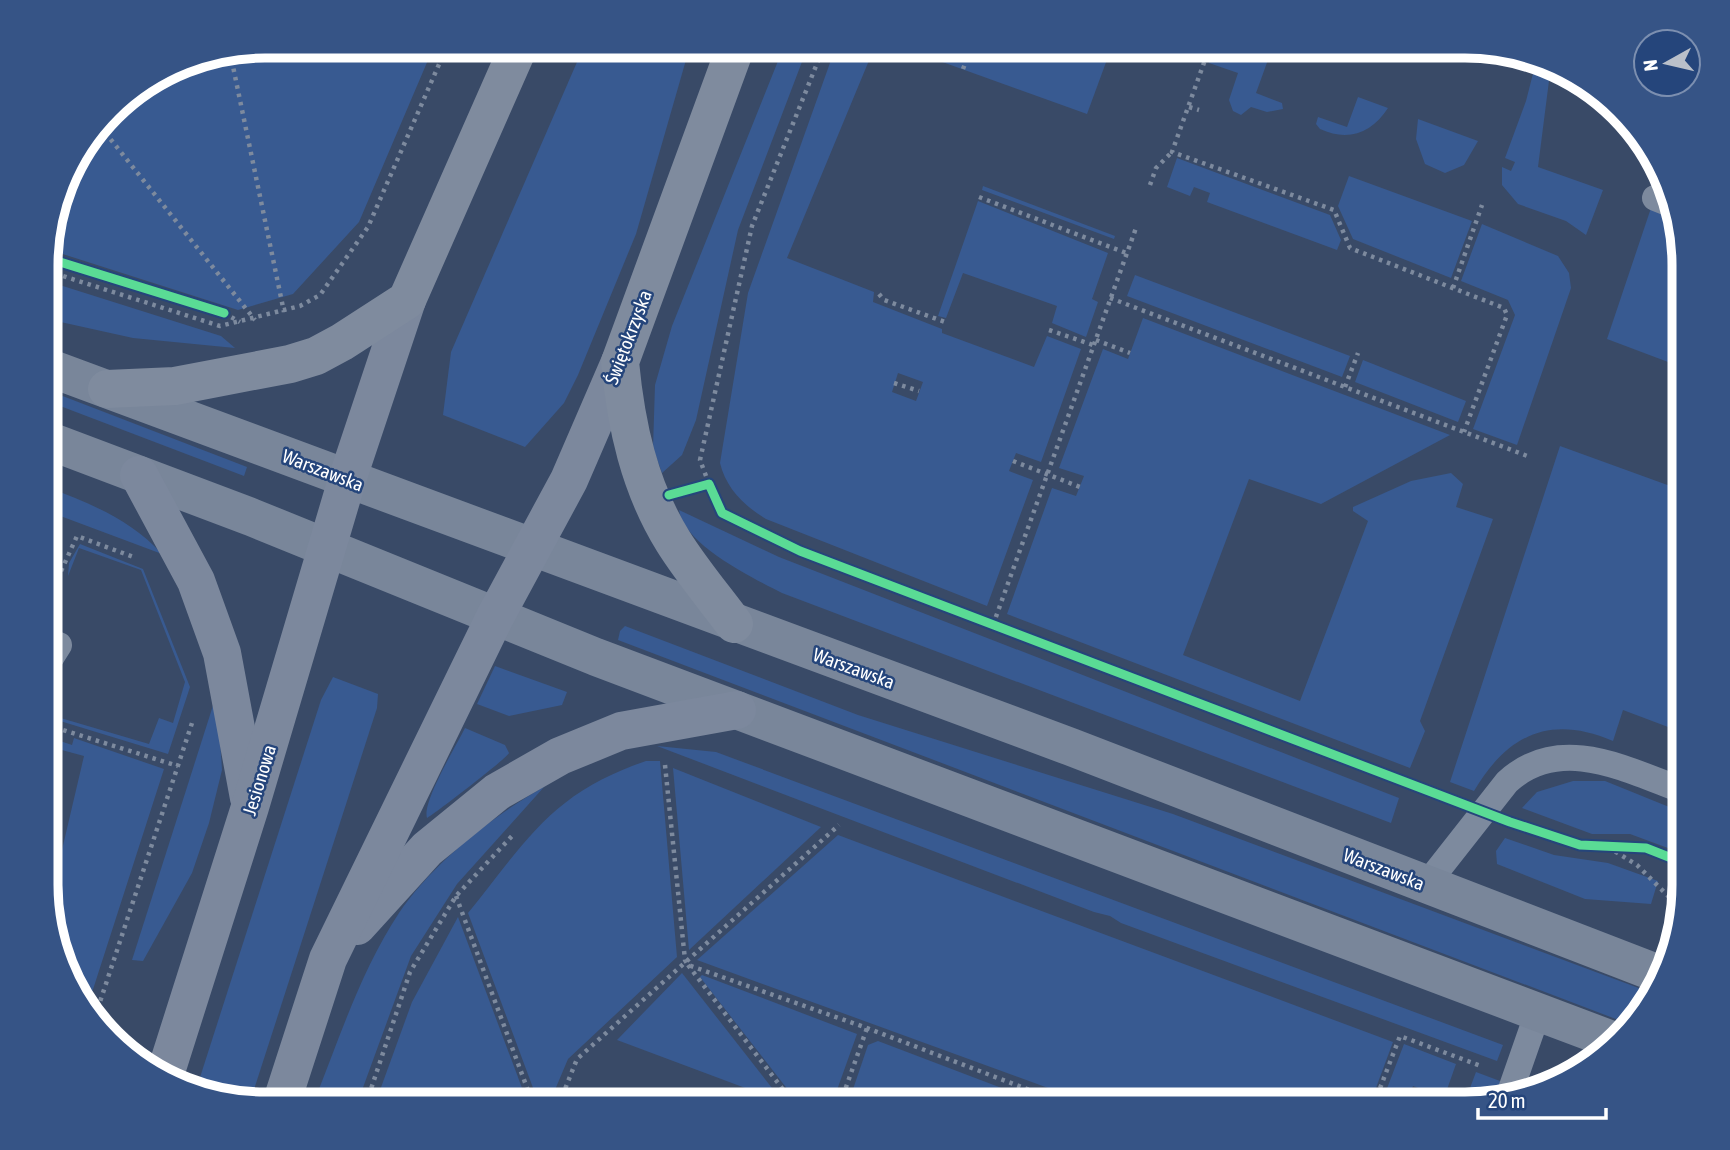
<svg xmlns="http://www.w3.org/2000/svg" width="1730" height="1150" font-family="'Asap Condensed',sans-serif">
<style>
.green{fill:#385a91;fill-rule:evenodd}
.lines{fill:none;stroke-linecap:round;stroke-linejoin:round}
.path{stroke:#7d8a9e;stroke-width:4.5;stroke-dasharray:3.5 5;stroke-linecap:butt}
.service{stroke:#7d8a9e;stroke-width:26}
.secondary{stroke:#79869a;stroke-width:38}
.primary{stroke:#7c889d;stroke-width:38}
.motorway{stroke:#7f8b9e;stroke-width:38}
.cycleway-casing{stroke:#25457b;stroke-width:13}
.cycleway{stroke:#5adb95;stroke-width:9}
.labels{text-anchor:middle;dominant-baseline:central;stroke-width:5;stroke-linejoin:round;paint-order:stroke}
.street-label{font-size:19px;fill:#fff;stroke:#25457b}
.rim{fill:none;stroke:#fff;stroke-width:9}
</style>
<rect width="100%" height="100%" fill="#394a67"/>
<g class="green">
<path d="M265,46h169l-75,176 -66,72 -55,16 -191,-61c0,-73 68,-160 134,-187 24,-10 57,-11 84,-16z"/>
<path d="M584,46h106l-54,188 -58,141 -14,28 -39,44 -82,-32 8,-63z"/>
<path d="M784,46h24l-70,184 -42,190 -14,35 -20,18 -9,-25 2,-63 17,-59z"/>
<path d="M836,46h39l-88,212 87,34 -1,10 69,27v4l92,34 13,-31 34,13 -40,113 -25,-9 -7,18 24,9 -46,126 -221,-87c-22,-13 -40,-31 -46,-56l28,-170zM898,373l25,9 -7,19 -24,-9z"/>
<path d="M898,46h214l-25,68z"/>
<path d="M1215,46h58l-17,47 26,10 1,6 -16,3 -16,-5 -10,8 -8,-4 -4,-11 9,-27 -29,-10z"/>
<path d="M1537,58l14,7 -13,102 65,23 -17,45 -20,-14 -48,-17 -16,-19v-18l9,4 4,-9 -10,-4 21,-57z"/>
<path d="M1358,97l30,11c-16,25 -40,34 -68,21l-4,-5 2,-7 29,10z"/>
<path d="M1418,119l60,22 -14,24 -19,8 -20,-9 -9,-25z"/>
<path d="M1177,158l153,57 11,25 -4,10 -130,-48 3,-9 -16,-6 -4,9 -23,-9z"/>
<path d="M1349,176l123,45 -21,57 -98,-39 -15,-33z"/>
<path d="M983,186l132,50 -1,3 -132,-49z"/>
<path d="M1666,191l18,60v117l-77,-29 44,-131z"/>
<path d="M978,201l130,52 -16,46 6,3 -12,35 -34,-14 5,-17 -94,-33 -17,45 -8,-2z"/>
<path d="M1482,224l76,32 11,17 2,15 -54,157 -44,-16 42,-114 -7,-15 -47,-19z"/>
<path d="M1135,275l215,81 -8,21 -215,-81z"/>
<path d="M47,281l174,55 14,12 -102,-10 -86,-19z"/>
<path d="M1143,318l307,117 -129,69 -72,-25 -66,176 117,46 68,-180 -15,-10v-4l58,-26 40,-8 12,11 -7,23 37,12 -73,202 5,10 -15,37 -403,-154 45,-126 24,8 8,-20 -25,-8 44,-119 25,10z"/>
<path d="M1363,360l103,41 -8,21 -103,-40z"/>
<path d="M47,390l200,77 -3,9 -197,-75z"/>
<path d="M1560,446l124,45v242l-61,-23 -10,31c-63,-27 -106,-6 -139,50l-24,-9z"/>
<path d="M47,487c44,17 83,32 115,67l-115,-43z"/>
<path d="M679,510l100,47 620,241 -8,25 -609,-230c-29,-15 -98,-48 -103,-83z"/>
<path d="M80,544l63,25 47,118 -22,67 -121,-37v-3l102,30 10,-26 14,5 12,-41 -44,-112 -62,-22 -11,28 1,-13z"/>
<path d="M625,626l233,89 315,99 479,179 -5,14 -18,17 -1011,-384 2,-9z"/>
<path d="M495,666l72,26 -5,13 -53,11 -32,-12z"/>
<path d="M333,677l45,17 -1,14 -127,394 -55,-9 126,-393z"/>
<path d="M217,693l5,77 -13,53 -17,50 -49,88 -11,-1z"/>
<path d="M465,728l40,17 4,8c-3,6 -72,59 -82,65 -5,-16 29,-72 38,-90z"/>
<path d="M57,734l4,1 -1,6 12,4 2,-7 90,31 -77,239 -12,-13 -28,-81 37,-158 -37,-10v-8l8,2z"/>
<path d="M657,746l59,6 787,293 -6,16 -376,-138 -11,-7 -16,-4z"/>
<path d="M646,761h14l17,196 -109,102 -19,45h-10l-71,-191c29,-35 61,-83 97,-110 24,-19 52,-32 81,-42z"/>
<path d="M673,768l148,59 -132,123z"/>
<path d="M1573,781h32l79,32v41l-54,-20h-38l-70,-26 15,-16z"/>
<path d="M544,787l-87,97 -46,72 -54,148h-44c26,-64 47,-132 86,-191 33,-49 93,-97 145,-126z"/>
<path d="M838,835l555,207 -23,62h-278l-395,-144z"/>
<path d="M1505,838l49,17 54,8 50,18 -7,23 -66,-5 -88,-35 -1,-13z"/>
<path d="M458,917l70,187h-153l37,-102z"/>
<path d="M682,973l101,129 -166,-62z"/>
<path d="M702,975l155,59 -25,70h-33l-99,-127z"/>
<path d="M878,1041l166,63h-196l20,-59z"/>
<path d="M1404,1044l52,20 -12,34 -31,-12 -7,18h-25z"/>
<path d="M1476,1072l32,12 -5,13 -24,7h-15z"/>
</g>
<g class="lines">
<g class="path">
<path d="M1210,46l-38,106 162,58 16,38 154,60 3,7 -43,117"/>
<path d="M230,52l54,260"/>
<path d="M963,69l9,-23"/>
<path d="M1189,107l10,3"/>
<path d="M100,126l155,194"/>
<path d="M1150,185l6,-17 16,-16"/>
<path d="M979,197l147,56"/>
<path d="M47,271l173,55 80,-20 20,-11 48,-68 79,-181"/>
<path d="M1453,288l29,-83"/>
<path d="M879,294l5,6 61,22"/>
<path d="M1110,298l420,159"/>
<path d="M224,313l16,9"/>
<path d="M1049,330l44,15"/>
<path d="M1096,340l34,13"/>
<path d="M894,383l25,8"/>
<path d="M1345,387l13,-34"/>
<path d="M1013,461l67,26"/>
<path d="M709,484l-9,-24 52,-234 72,-180"/>
<path d="M47,602l30,-66 59,22"/>
<path d="M993,625l143,-397"/>
<path d="M47,725l131,41"/>
<path d="M665,765l20,195 3,5 179,63 199,76"/>
<path d="M1608,847l29,18 44,44"/>
<path d="M456,896l77,208"/>
<path d="M688,965l106,139"/>
<path d="M95,1017l97,-294"/>
<path d="M366,1104l44,-132 46,-76 56,-60"/>
<path d="M559,1104l18,-45 262,-234"/>
<path d="M840,1104l27,-76"/>
<path d="M1374,1104l26,-68 81,30"/>
</g>
<g class="service">
<path d="M1655,198l15,6"/>
<path d="M47,664l12,-19"/>
<path d="M1426,885l81,-103c53,-49 120,-12 177,9"/>
<path d="M1509,1095l29,-83"/>
</g>
<g class="secondary">
<path d="M47,367l1024,380 588,227"/>
<path d="M47,440l204,77 345,140 1016,383"/>
</g>
<g class="primary">
<path d="M139,475l57,106 26,72 27,145"/>
<path d="M357,926l70,-77 70,-57 63,-36 61,-25 116,-21"/>
<path d="M164,1078l86,-271 97,-327 60,-180"/>
<path d="M281,1104l47,-145 167,-342 74,-137 51,-118"/>
</g>
<g class="motorway">
<path d="M107,389l68,-3 115,-22 26,-8 26,-14 65,-42 112,-254"/>
<path d="M734,624c-20,-27 -43,-54 -61,-83 -34,-55 -47,-116 -53,-179l116,-316"/>
</g>
<defs>
<g id="cycleway">
<path d="M47,258l177,55"/>
<path d="M669,495l40,-11 13,29 78,38 710,271 70,23 66,3 38,15"/>
</g>
</defs>
<use href="#cycleway" class="cycleway-casing"/>
<use href="#cycleway" class="cycleway"/>
</g>
<g class="labels">
<g class="street-label">
<text transform="translate(628 337) rotate(-69)">Świętokrzyska</text>
<text transform="translate(323 470) rotate(21)">Warszawska</text>
<text transform="translate(854 668) rotate(20)">Warszawska</text>
<text transform="translate(259 780) rotate(-73)">Jesionowa</text>
<text transform="translate(1384 869) rotate(21)">Warszawska</text>
</g>
</g>
<path d="M0 0H1730V1150H0ZM265 58H1465A207 207 0 0 1 1672 265V885A207 207 0 0 1 1465 1092H265A207 207 0 0 1 58 885V265A207 207 0 0 1 265 58Z" fill="#365486" fill-rule="evenodd"/>
<path class="rim" d="M265 58H1465A207 207 0 0 1 1672 265V885A207 207 0 0 1 1465 1092H265A207 207 0 0 1 58 885V265A207 207 0 0 1 265 58Z"/>
<g transform="translate(1667 63) rotate(262)"><circle r="33" fill="#25457b" stroke="#7c8fb0" stroke-width="2"/>
<path d="M0-5L12 26L0 18L-12 26Z" fill="#bac0ca"/>
<text y="-10" font-size="19" font-weight="bold" text-anchor="middle" fill="#ffffff">N</text>
</g>
<path d="M1478 1108v10h128v-10" fill="none" stroke="#ffffff" stroke-width="3.5"/>
<text x="1488" y="1108" font-size="21" fill="#ffffff" stroke="#25457b" stroke-width="5" paint-order="stroke">20 m</text>
</svg>
